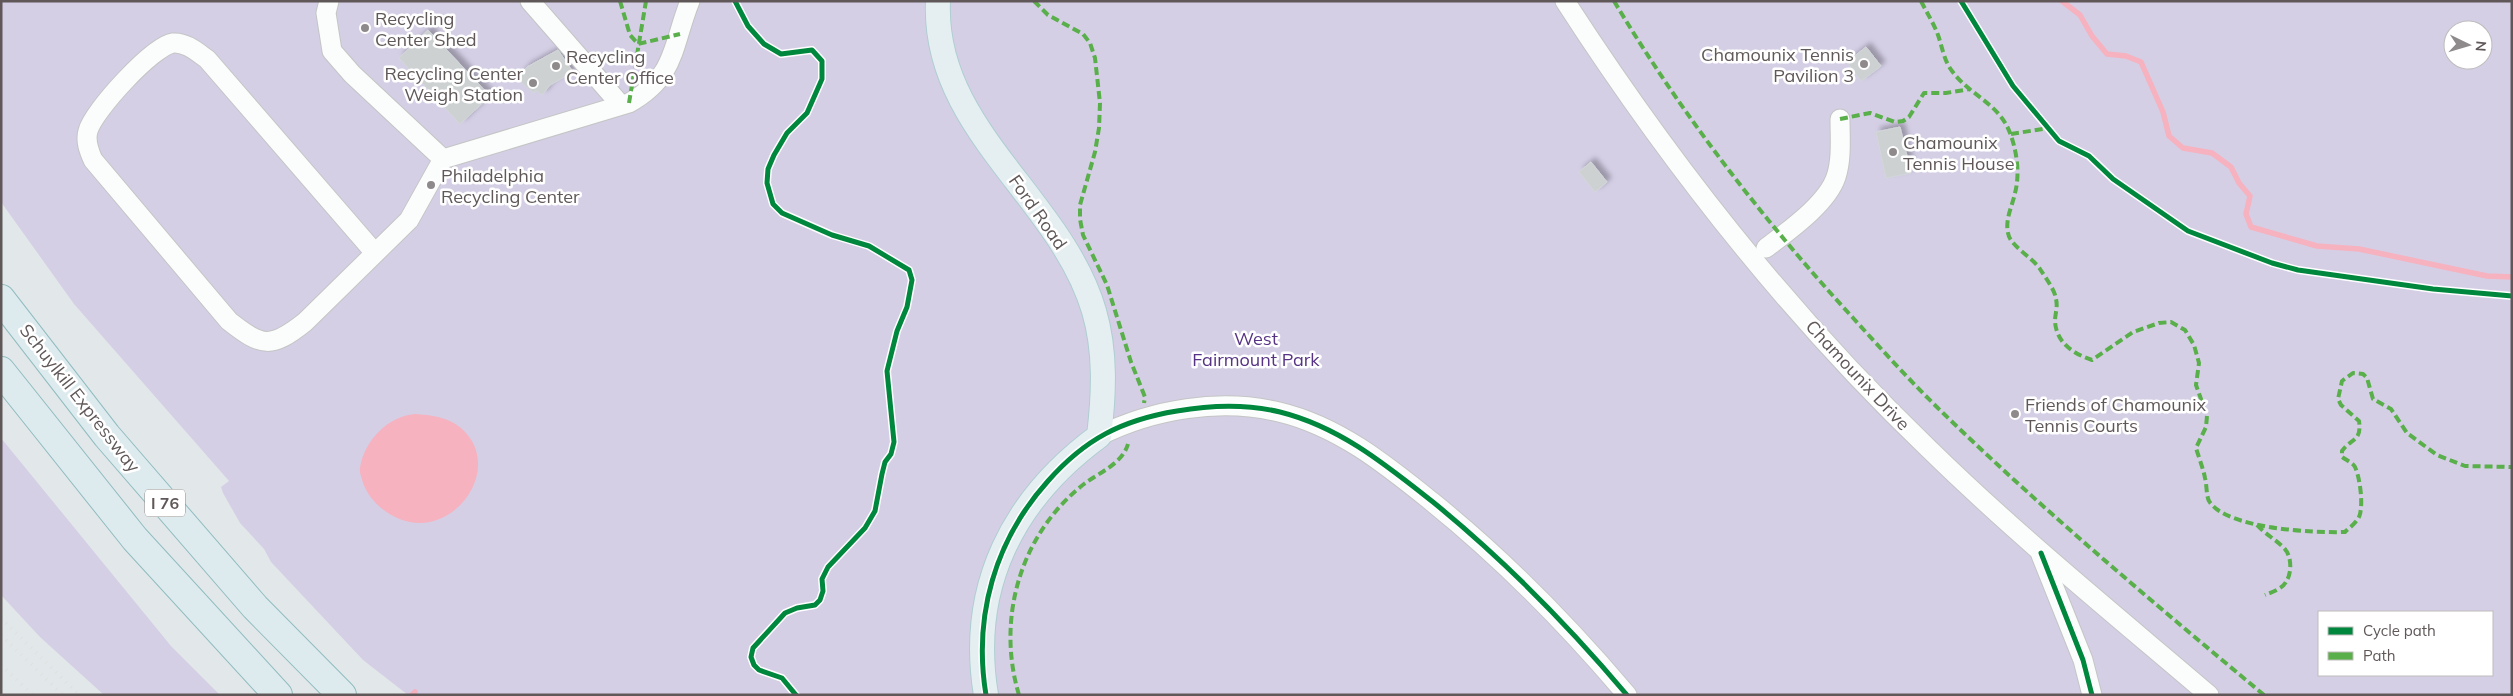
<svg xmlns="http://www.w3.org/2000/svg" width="2513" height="696" font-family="Mulish,sans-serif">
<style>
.green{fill:#d5cfe6;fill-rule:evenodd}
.water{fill:#f6b2bf}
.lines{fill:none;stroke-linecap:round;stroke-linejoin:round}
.stream{stroke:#f6b2bf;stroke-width:5.5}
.building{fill:#cdd1d2;stroke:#d1d7d8;filter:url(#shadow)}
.minor-casing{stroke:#c4c5c5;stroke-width:21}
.major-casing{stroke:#afced1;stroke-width:26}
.highway-casing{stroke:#90bcc0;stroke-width:30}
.minor{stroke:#fbfcfc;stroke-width:19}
.major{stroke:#e5eff2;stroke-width:24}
.highway{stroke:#deebee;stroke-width:28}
.rail{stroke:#dfe0e0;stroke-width:4;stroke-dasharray:1 6;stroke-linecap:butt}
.quiet{stroke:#59af49;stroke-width:4;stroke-dasharray:8 4;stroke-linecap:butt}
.cycleway-casing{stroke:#fff;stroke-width:8}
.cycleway{stroke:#00873e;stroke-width:5}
.poi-dot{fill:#8e8a8b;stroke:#fff;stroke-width:2}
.labels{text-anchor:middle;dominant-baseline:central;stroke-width:5;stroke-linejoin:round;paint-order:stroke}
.shield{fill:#fff;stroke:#908a8a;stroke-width:1}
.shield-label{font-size:16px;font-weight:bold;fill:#605858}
.poi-label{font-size:18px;fill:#605858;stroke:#fff;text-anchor:start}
.street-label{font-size:18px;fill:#605858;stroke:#fff}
.park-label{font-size:18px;fill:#563384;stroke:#fff}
</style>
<defs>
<filter id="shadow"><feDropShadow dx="4.5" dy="-4.5" stdDeviation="2.5" flood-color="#0004"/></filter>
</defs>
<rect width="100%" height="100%" fill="#e2e8e9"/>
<g class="green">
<path d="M1,1h2511v694h-2104l-45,-35 -92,-98 -7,-13 -24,-26 -17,-30 -2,-6 8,-6 -155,-177 -73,-102zM2453,30h30v30h-30zM2319,612h173v63h-173z"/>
<path d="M1,438l170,208 49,49h-116l-64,-58 -39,-42z"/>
</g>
<path class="water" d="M415,414c16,1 33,3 46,14 36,31 10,85 -31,94 -27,6 -58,-14 -67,-39 -1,-5 -4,-10 -3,-15 4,-27 28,-52 55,-54z"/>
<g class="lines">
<g class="stream">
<path d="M2062,1l18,14 12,21 15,18 19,2 15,6 22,50 6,24 14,12 29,5 19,14 8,16 11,13 -4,18 5,13 66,19 42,3 128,27 25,1"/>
<path d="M412,695l3,-3"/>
</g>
</g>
<g class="building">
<path d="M428,30l62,66 -30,28 -61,-66z"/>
<path d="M1866,47l15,19 -20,15 -14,-19z"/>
<path d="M558,50l15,22 -23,13 -8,10 -6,-5 -2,3 -17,-14 10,-12z"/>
<path d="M1900,127l11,46 -25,5 -10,-46z"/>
<path d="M1591,162l16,20 -12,10 -16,-20z"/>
</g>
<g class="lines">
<defs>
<g id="minor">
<path d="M329,1l-3,12 6,38 20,23 91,85"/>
<path d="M530,1l90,103"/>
<path d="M1565,1c104,161 225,315 364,448 89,87 185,165 280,246"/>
<path d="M1766,248c22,-17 61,-44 70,-71 6,-18 4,-39 4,-58"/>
<path d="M375,253l-168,-194c-10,-7 -21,-17 -34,-16 -20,3 -80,68 -85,88 -3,10 1,20 5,29l136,161c33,26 42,28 76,1l104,-102 34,-61 186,-56c47,-26 43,-57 61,-102"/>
<path d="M1099,436c54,-27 121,-38 180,-24 59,14 106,52 152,89 72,58 136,123 196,194"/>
<path d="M2041,555l42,105 9,35"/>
</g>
<path id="major" d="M938,1c-6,127 123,197 156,310 12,41 10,83 5,125 -86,63 -131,151 -113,259"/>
<g id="highway">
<path d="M1,299l106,137 148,171 87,88"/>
<path d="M1,371l134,168 143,156"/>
</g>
</defs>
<use href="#minor" class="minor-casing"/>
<use href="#major" class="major-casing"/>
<use href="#highway" class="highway-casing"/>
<use href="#minor" class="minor"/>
<use href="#major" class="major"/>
<use href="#highway" class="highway"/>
<g class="rail">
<path d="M1,618l78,77"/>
<path d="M1,635l62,60"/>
<path d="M1,665l32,30"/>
</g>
<g class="quiet">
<path d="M620,1l10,34 8,9 42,-10"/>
<path d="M1034,1l14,14 35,19 7,9 5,15 5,45 -1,25 -4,24 -15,53v14l3,16 24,50 24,77 14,35 -1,6"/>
<path d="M1614,1c68,114 150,220 240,318 29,32 58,64 89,94 102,99 212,191 321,282"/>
<path d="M1921,1c6,12 13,23 17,34 4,11 6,26 14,36 17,24 47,32 58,62 7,18 10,42 5,60 -3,14 -10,26 -7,40 2,13 24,24 32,36 5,8 15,21 16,30 2,8 -1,15 -1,22 1,22 19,33 37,39l41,-28 26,-9 12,-1 14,8 9,15 5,18 -3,22 11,31 -1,11 -10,21c3,10 7,20 9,30 2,7 1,17 4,23 17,28 105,32 136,31 5,-5 13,-10 15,-18 3,-12 0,-36 -5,-47 -2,-4 -9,-7 -13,-10v-6c9,-13 20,-9 17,-30l-18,-16 -3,-6 4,-18 11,-8 10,1 4,4 6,21 18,10 16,24 30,22 28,11 47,1"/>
<path d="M629,103l17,-102"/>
<path d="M1840,119l30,-6 25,9 8,-1 6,-4 15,-24h22l24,-4"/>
<path d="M2011,134l38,-6"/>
<path d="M2257,525c8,9 18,14 27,23 8,8 8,25 2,34 -4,7 -14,10 -21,13"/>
<path d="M1019,695c-23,-76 1,-161 65,-211 16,-12 38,-20 44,-40"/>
</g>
<defs>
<g id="cycleway">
<path d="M735,1l13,25 16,18 17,10 31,-4 10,11v18l-15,34 -20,20 -13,22 -6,14 -1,14 6,21 9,9 50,22 37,11 40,24 3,10 -5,27 -10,24 -10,40 7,71 -3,12 -6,8 -3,12 -7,37 -10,17 -37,39 -6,12 1,12 -3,9 -5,5 -18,3 -12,5 -32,35 -2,9 3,8 5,5 23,8 14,17"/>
<path d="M1961,1l52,85 46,55 30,15 24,23 75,52 84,32 26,7 135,19 79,7"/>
<path d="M2041,553l42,107 9,35"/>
<path d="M986,695c-13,-79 9,-155 62,-214 37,-42 74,-61 129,-70 34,-6 70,-7 103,1 60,15 106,53 153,90 71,58 135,123 194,193"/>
</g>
</defs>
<use href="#cycleway" class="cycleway-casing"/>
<use href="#cycleway" class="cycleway"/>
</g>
<g class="poi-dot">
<circle cx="365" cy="28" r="5"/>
<circle cx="1864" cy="64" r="5"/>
<circle cx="556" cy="66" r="5"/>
<circle cx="533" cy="83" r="5"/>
<circle cx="1893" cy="152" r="5"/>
<circle cx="431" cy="185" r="5"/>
<circle cx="2015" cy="414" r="5"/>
</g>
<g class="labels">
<rect class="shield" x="145" y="489.5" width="40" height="27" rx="4"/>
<g class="shield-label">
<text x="165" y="503">I 76</text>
</g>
<g class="poi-label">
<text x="375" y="18">Recycling<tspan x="375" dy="21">Center Shed</tspan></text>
<text x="1854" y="54" text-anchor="end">Chamounix Tennis<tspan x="1854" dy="21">Pavilion 3</tspan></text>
<text x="566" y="56">Recycling<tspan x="566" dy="21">Center Office</tspan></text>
<text x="523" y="73" text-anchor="end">Recycling Center<tspan x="523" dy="21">Weigh Station</tspan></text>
<text x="1903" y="142">Chamounix<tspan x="1903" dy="21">Tennis House</tspan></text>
<text x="441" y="175">Philadelphia<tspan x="441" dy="21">Recycling Center</tspan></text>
<text x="2025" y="404">Friends of Chamounix<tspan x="2025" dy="21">Tennis Courts</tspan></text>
</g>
<g class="street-label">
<text transform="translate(1038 212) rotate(55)">Ford Road</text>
<text transform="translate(1858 375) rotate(47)">Chamounix Drive</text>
<text transform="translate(80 398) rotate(52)">Schuylkill Expressway</text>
</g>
<g class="park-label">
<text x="1256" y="338">West<tspan x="1256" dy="21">Fairmount Park</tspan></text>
</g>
</g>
<rect width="2513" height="696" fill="none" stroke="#605858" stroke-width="5"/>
<rect x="2318" y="611" width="175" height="65" fill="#ffffff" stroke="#bfbcbc"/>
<rect x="2328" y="627" width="25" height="8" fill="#00873e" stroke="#bfbcbc"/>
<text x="2363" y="636" font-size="15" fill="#605858">Cycle path</text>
<rect x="2328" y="652" width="25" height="8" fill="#59af49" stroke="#bfbcbc"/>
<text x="2363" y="661" font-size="15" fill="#605858">Path</text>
<g transform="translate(2468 45) rotate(95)"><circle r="24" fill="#ffffff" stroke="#bfbcbc"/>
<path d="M0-4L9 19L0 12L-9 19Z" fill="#8e8a8b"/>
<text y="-8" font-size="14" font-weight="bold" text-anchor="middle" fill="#605858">N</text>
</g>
</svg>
